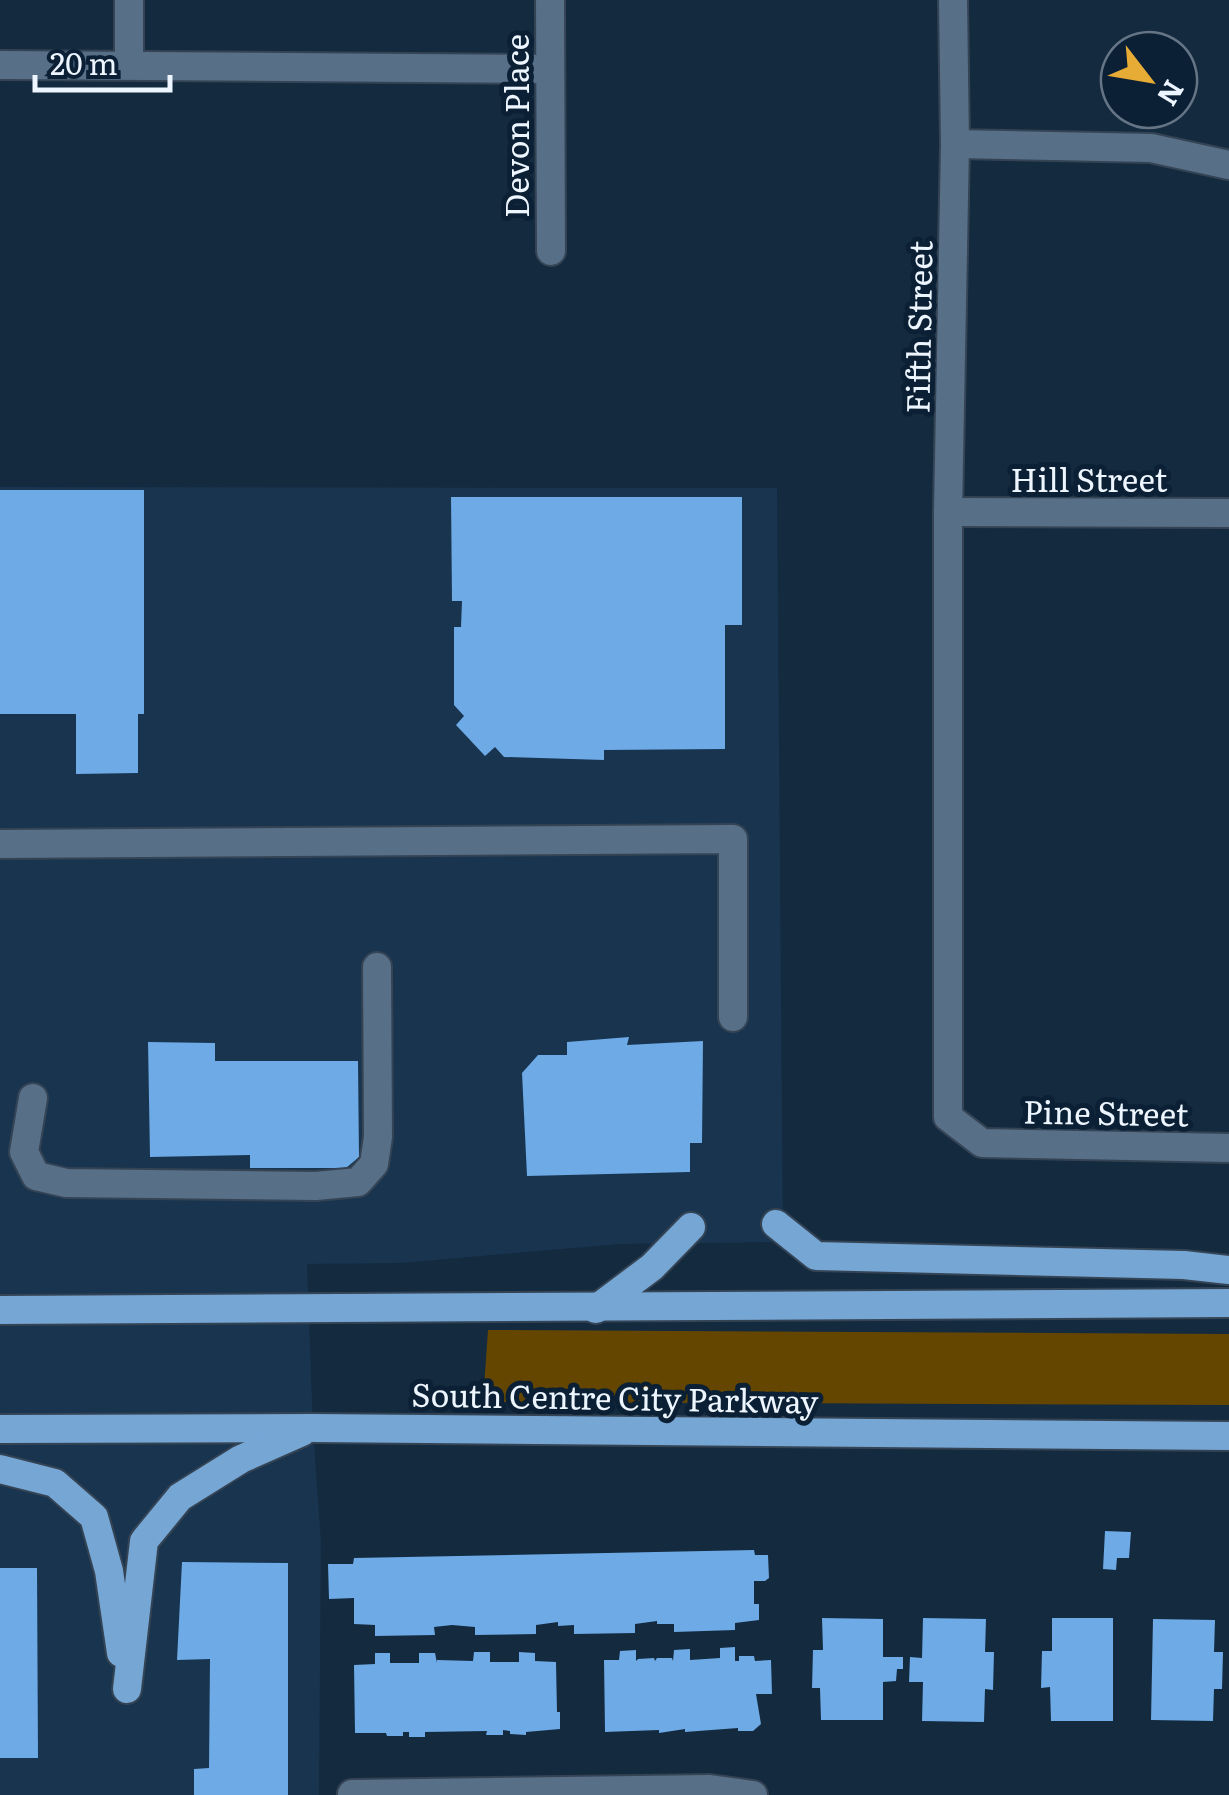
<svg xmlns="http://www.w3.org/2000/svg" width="1229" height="1795" font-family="Literata,serif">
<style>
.built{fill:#19344e}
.green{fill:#644600}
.building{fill:#6daae6}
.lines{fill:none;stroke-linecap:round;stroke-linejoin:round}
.service-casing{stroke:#344455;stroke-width:32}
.minor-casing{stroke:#344455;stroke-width:32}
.trunk-casing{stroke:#344455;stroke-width:32}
.service{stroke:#576f87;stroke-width:28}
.minor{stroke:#576f87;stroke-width:28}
.trunk{stroke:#76a6d4;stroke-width:28}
.labels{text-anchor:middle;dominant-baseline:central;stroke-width:10;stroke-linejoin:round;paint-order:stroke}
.street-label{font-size:32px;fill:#edf5fe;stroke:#0b2034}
</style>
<rect width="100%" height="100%" fill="#142a3f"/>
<path class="built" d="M0,487l777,1 6,754 -164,2 -219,19 -93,1 6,164 8,114 -2,253h-319z"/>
<path class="green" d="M488,1330l741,4v71l-746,-3z"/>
<g class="building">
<path d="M0,490h144v224h-6v59l-62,1v-60h-76z"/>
<path d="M451,497h291v128h-17v124l-121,1v10l-100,-3 -9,-10 -10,9 -29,-31 8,-9 -10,-11v-78h7l1,-26h-10z"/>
<path d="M629,1037l-2,8 76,-4 -1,102h-12v29l-163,4 -5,-103 16,-18h29v-13z"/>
<path d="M148,1042l67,1v18h143l1,96 -13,11h-96v-13l-100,2z"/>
<path d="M1105,1531l26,1 -2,26h-12l-1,12 -13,-1z"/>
<path d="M754,1550l1,5h13l1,23 -4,3h-11v23h5v16l-24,3v7l-61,2v-8h-17v-3l-22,3v9l-61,1v-9l-16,1v-4l-22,3v9l-61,1v-8l-23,-2 -18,2 1,8 -60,1v-11l-21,-1v-26l-25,1 -1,-35h25l1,-6z"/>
<path d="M182,1562l106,1v232h-94v-26l15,-1 1,-109 -33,1z"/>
<path d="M0,1568h37l1,190h-38z"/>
<path d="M822,1618l61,1v38h20v12h-6l-1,12 -13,1v38h-62l-1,-32h-8l1,-38h10z"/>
<path d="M923,1618l63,1 -1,33h9l-1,38 -8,-1 -1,33 -62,-1 1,-39h-14l1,-25 12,1z"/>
<path d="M1052,1618h61v103h-62l-1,-34 -9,1 1,-37h10z"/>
<path d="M1153,1619l62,1 -1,32h9l-1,37h-8l-1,32 -62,-1z"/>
<path d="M735,1647v14h4v-5h15l1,5 16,-1 1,34h-16l5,30 -8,7h-15v-3l-53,4v-3l-26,4v-3l-54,2 -1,-72h15l1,-9 16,-1v11l2,-2 16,-1 1,3 2,-3h15l1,3 1,-11 16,-1v11l30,-2v-10z"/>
<path d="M474,1652h16v10h29v-10l16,1v8l21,1 1,50h3v17l-34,3v3l-16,-1v-3l-7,-1v5h-17l1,-4 -62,1v5h-16v-5h-6v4h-16l-1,-3h-31l-1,-68 21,-1v-11h15v10h29v-10h16l2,10v-3l36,1z"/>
</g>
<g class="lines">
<defs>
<g id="service">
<path d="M0,844l733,-5v178"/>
<path d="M33,1098l-9,54 12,24 30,7 250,3 42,-4 16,-18 4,-27 -1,-170"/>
<path d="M352,1794l358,-5 43,6"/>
</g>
<g id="minor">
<path d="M550,0l1,251"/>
<path d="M953,0l2,144 -7,368v605l34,26 247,5"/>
<path d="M0,65l549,4"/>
<path d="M129,65v-65"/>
<path d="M955,144l196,4 78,17"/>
<path d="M948,512l281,1"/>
</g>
<g id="trunk">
<path d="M776,1224l40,32 368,9 45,5"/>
<path d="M596,1309l56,-42 39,-40"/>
<path d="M0,1310l1229,-7"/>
<path d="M0,1429l313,-1 916,8"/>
<path d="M0,1469l55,14 39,34 15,54 12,82"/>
<path d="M127,1689l17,-148 36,-44 61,-38 61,-27"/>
</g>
</defs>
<use href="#service" class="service-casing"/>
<use href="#minor" class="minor-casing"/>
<use href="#trunk" class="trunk-casing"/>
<use href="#service" class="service"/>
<use href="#minor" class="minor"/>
<use href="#trunk" class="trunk"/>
</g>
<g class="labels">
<g class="street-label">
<text transform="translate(515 126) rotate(-90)">Devon Place</text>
<text transform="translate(917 327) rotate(-89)">Fifth Street</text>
<text x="1089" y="478">Hill Street</text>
<text transform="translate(1106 1111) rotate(1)">Pine Street</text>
<text transform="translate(615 1396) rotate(1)">South Centre City Parkway</text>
</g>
</g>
<g transform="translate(1149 80) rotate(121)"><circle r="48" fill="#0b2034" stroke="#657585" stroke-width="2.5"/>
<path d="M0-8L18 38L0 25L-18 38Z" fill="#e7ac36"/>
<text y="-15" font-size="28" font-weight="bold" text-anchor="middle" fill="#edf5fe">N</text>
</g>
<path d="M35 75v15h135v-15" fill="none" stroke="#edf5fe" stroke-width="5"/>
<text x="50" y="75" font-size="30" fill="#edf5fe" stroke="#0b2034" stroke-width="8" paint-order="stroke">20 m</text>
</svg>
